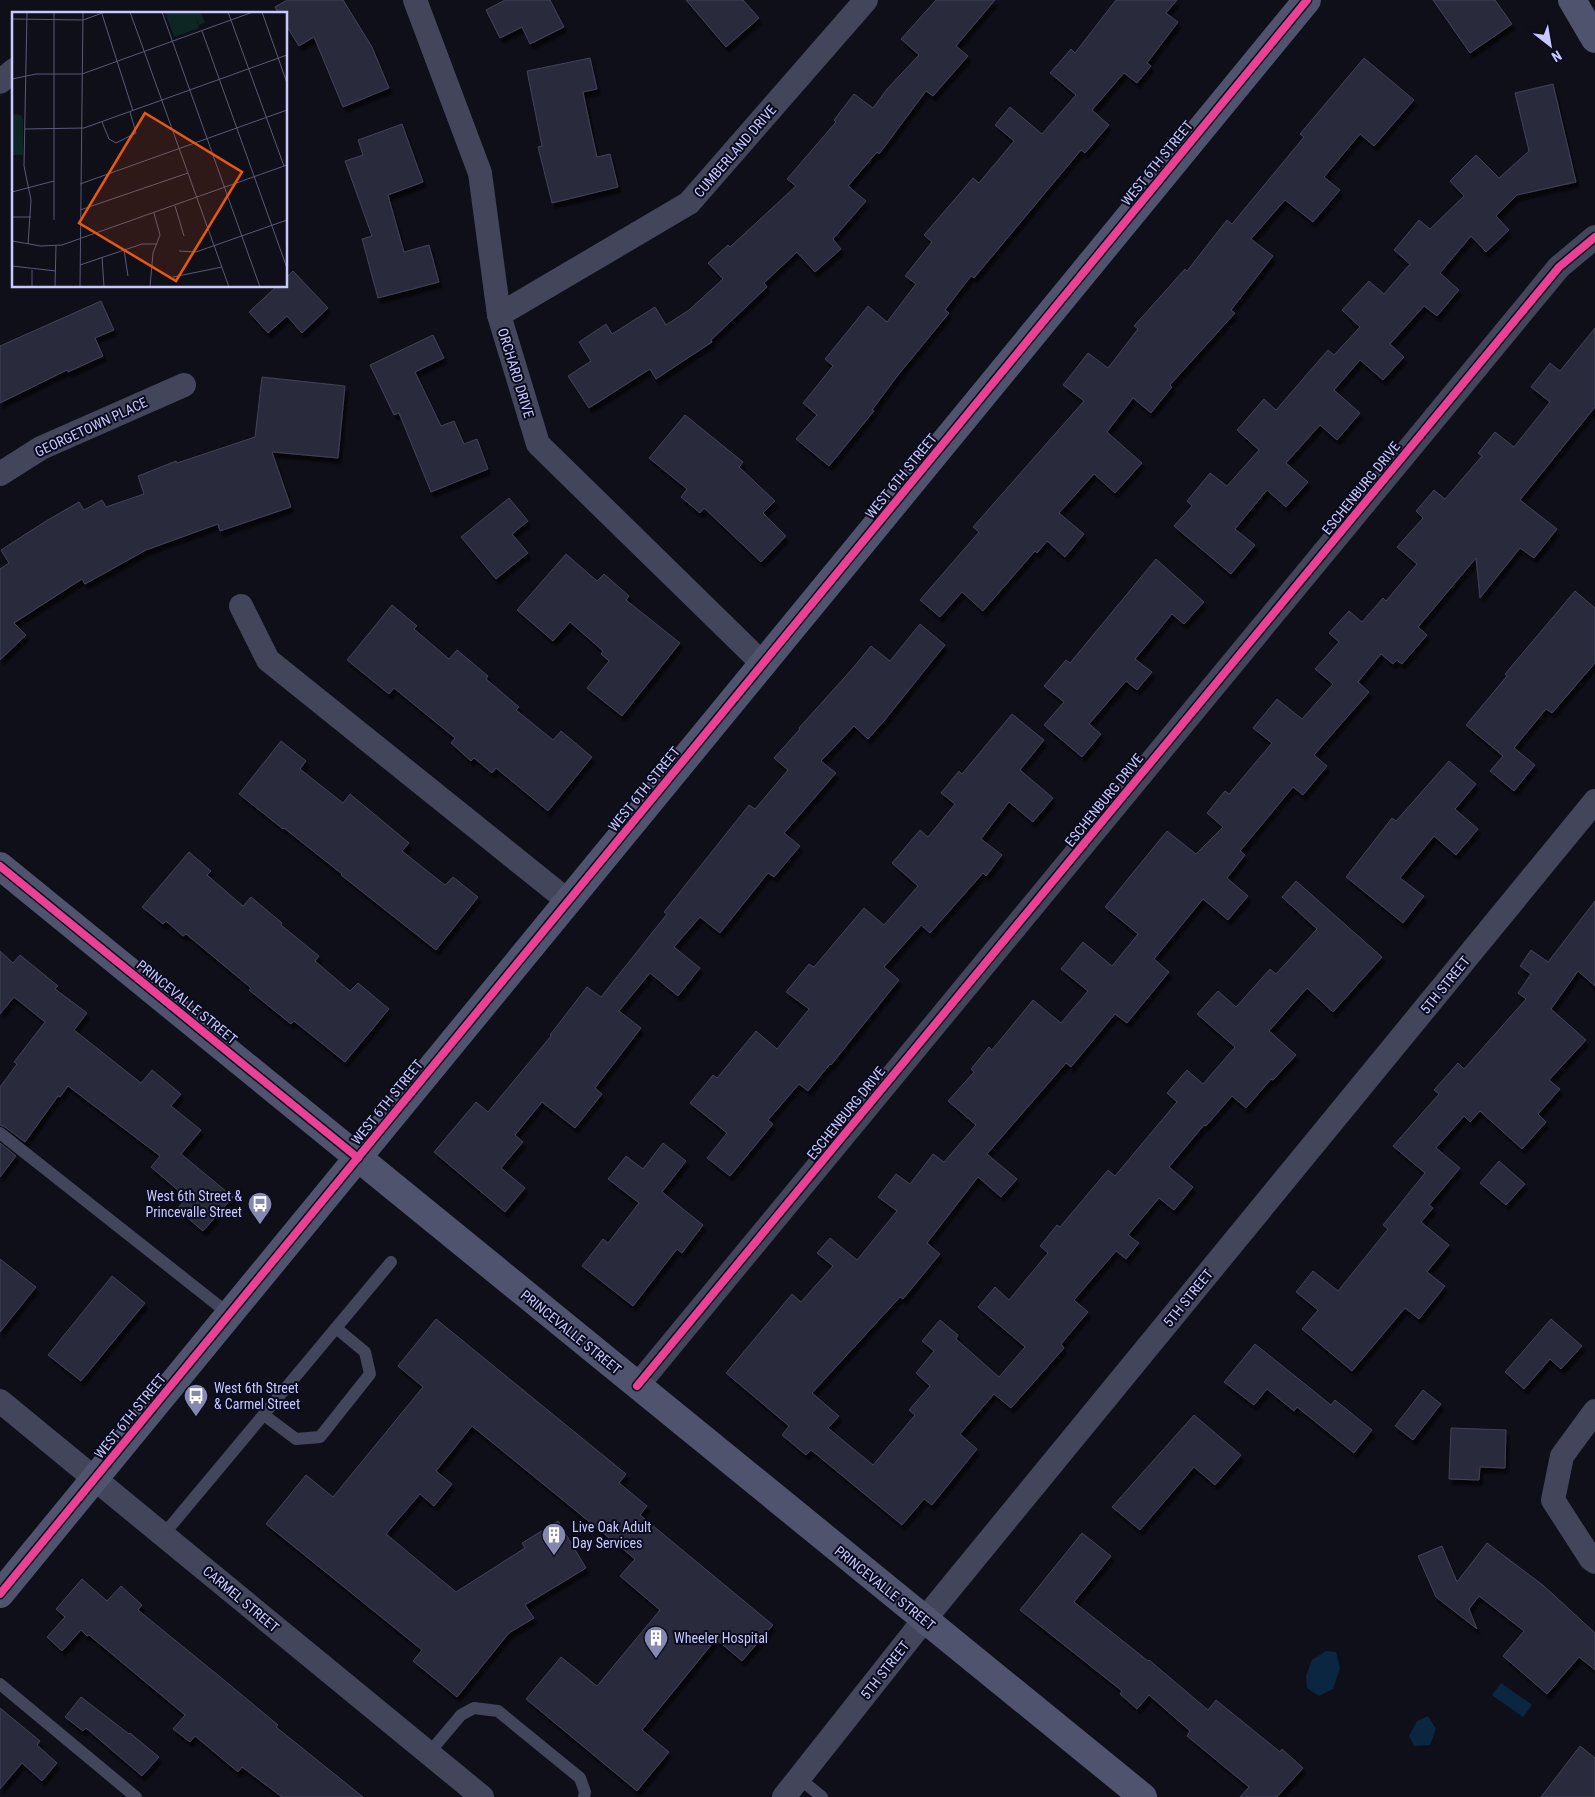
<svg xmlns="http://www.w3.org/2000/svg" width="1595" height="1797" font-family="'Roboto Condensed',sans-serif">
<style>
.water{fill:#0a2640}
.building{fill:#2c2c3d;stroke:#414158;filter:url(#shadow)}
.lines{fill:none;stroke-linecap:round;stroke-linejoin:round}
.lane{stroke:#43455b;stroke-width:12}
.street{stroke:#43455b;stroke-width:24}
.secondary{stroke:#50536e;stroke-width:28}
.cycleway-casing{stroke:#0b0b1e;stroke-width:11}
.cycleway{stroke:#ea4096;stroke-width:8}
.labels{text-anchor:middle;dominant-baseline:central;stroke-width:4;stroke-linejoin:round;paint-order:stroke}
.street-label{font-size:14px;fill:#c8c9ff;stroke:#0b0b1e}
.poi-label{font-size:14px;fill:#c8c9ff;stroke:#0b0b1e;text-anchor:start}
.inset-road{fill:none;stroke:#595976;stroke-width:1}
.view{fill:#e8590c;fill-opacity:0.15;stroke:#e8590c;stroke-width:2.5}
.inset-edge{fill:none;stroke:#c8c9ff;stroke-width:2.5}
</style>
<defs>
<filter id="shadow"><feDropShadow dx="3" dy="5.5" stdDeviation="1" flood-color="#0009"/></filter>
</defs>
<rect width="100%" height="100%" fill="#0f0f1a"/>
<g class="water">
<path d="M1326,1651l10,1 4,16 -7,21 -14,7 -12,-8 -1,-12 6,-16z"/>
<path d="M1501,1683l31,22 -9,12 -31,-22z"/>
<path d="M1428,1716l8,13 -6,16 -16,1 -5,-10 8,-15z"/>
</g>
<g class="building">
<path d="M287,0h56l29,47 17,41 -46,19 -29,-70 -15,9 -13,-21v-11h-7l-4,-7z"/>
<path d="M505,0h45l14,27 -34,17 -8,-17 -22,11 -14,-28z"/>
<path d="M686,0h57l16,18 -33,29z"/>
<path d="M936,0h59l-39,46 12,10 -35,40 -7,-5 -47,63 -2,-2 -29,34 18,15 -33,38 8,10 -26,23 -18,-20 -33,31 3,4 -56,53 1,2 -56,37 -6,-10 -61,39 -21,-32 23,-15 -12,-19 27,-18 6,10 43,-27 11,18 23,-15 34,-31 -15,-16 20,-18 2,2 66,-61 -9,-7 49,-57 -2,-2 20,-26 19,14 14,-19 32,-34 -18,-16z"/>
<path d="M1116,0h61l-11,13 12,9 -31,41 4,3 -14,17 -13,-10 -32,37 17,15 -24,28 -4,-3 -107,128 -3,-2 -26,34 4,3 -51,62 -26,35 2,1 -45,55 -33,-27 21,-24 -14,-12 30,-37 -8,-7 43,-53 19,16 29,-38 -11,-8 27,-34 -8,-7 49,-57 6,5 35,-42 -19,-16 15,-18 32,27 34,-39 -26,-22 21,-24 4,4z"/>
<path d="M1433,0h62l17,24 -42,29z"/>
<path d="M590,58l7,31 -14,3 9,43 5,22 13,-3 8,33 -66,16 -14,-56 4,-1 -15,-75z"/>
<path d="M1364,58l50,42 -40,46 -14,-12 -36,43 16,13 -27,32 -28,-22 -34,39 22,17 -42,54 4,3 -65,72 2,2 -21,26 -18,-15 -26,34 35,31 -27,30 -21,-19 -35,39 25,21 -19,23 -18,-16 -10,12 -2,-2 -52,60 -21,-19 -22,25 -20,-17 59,-68 -6,-5 111,-126 -21,-16 25,-32 20,15 30,-39 -4,-3 51,-57 2,2 40,-51 5,4 72,-87 -4,-3z"/>
<path d="M1553,84l23,98 -59,13 -21,21 13,14 -23,22 -15,-16 -31,37 19,17 -22,26 -13,-10 -34,38 14,13 -21,23 -23,-20 -26,30 26,23 -23,27 -17,-15 -34,38 22,19 -22,25 -19,-17 -32,39 20,16 -24,29 -57,-48 18,-20 -5,-5 23,-28 17,13 32,-36 -22,-20 27,-31 12,11 52,-60 6,5 26,-28 -18,-17 27,-29 15,13 26,-30 -16,-14 25,-30 11,9 34,-33 -14,-15 26,-26 23,23 30,-27 -14,-58z"/>
<path d="M402,124l21,58 -35,13 16,57 25,-7 10,37 -61,16 -16,-59 10,-3 -27,-75 18,-6 -5,-15z"/>
<path d="M293,271l35,37 -26,25 -15,-17 -19,17 -19,-21 28,-26h9v-8z"/>
<path d="M101,301l13,29 -19,8 8,18 -35,16 -1,-2 -67,33v-57z"/>
<path d="M1595,328v79l-75,93 37,29 -23,29 -14,-10 -40,50 -4,-40 -58,69 9,8 -25,29 -5,-4 -4,4 -12,-10 -23,28 11,10 -55,63 13,11 -24,29 -10,-8 -53,64 5,4 -18,23 21,18 -20,24 -25,-21 -49,60 15,13 -42,51 -12,-9 -44,53 -5,-4 -79,91 30,25 -16,18 -23,-20 -51,66 13,11 -37,45 -3,-2 -88,96 27,23 -11,12 45,37 42,-50 -6,-5 21,-24 -14,-13 18,-22 -12,-10 18,-21 18,15 -2,4 43,38 26,-30 -47,-40 17,-20 14,13 39,-47 -8,-7 17,-21 3,2 48,-57 7,6 62,-74 -10,-9 20,-23 16,14 32,-37 -38,-33 21,-23 18,16 34,-38 6,5 41,-45 -35,-32 14,-16 86,76 -49,55 -26,-24 -38,43 27,24 -23,25 -2,-1 -25,29 -14,-12 -26,30 -2,-1 -35,42 24,20 -19,23 -15,-12 -31,37 11,8 -13,16 -10,-8 -42,49 14,12 -27,32 3,4 -53,60 -17,-14 -34,40 17,15 -45,56 -8,-6 -22,26 -91,-75 -5,5 -24,-20 7,-9 -63,-53 66,-79 9,8 32,-36 -16,-13 13,-15 27,22 40,-49 -19,-14 18,-23 14,10 23,-30 11,8 32,-37 -28,-24 26,-29 -3,-3 18,-22 3,3 41,-50 28,23 27,-32 -27,-22 22,-27 29,24 26,-32 -33,-27 62,-76 29,23 27,-27 -16,-14 18,-22 4,3 43,-51 -19,-15 24,-29 25,20 31,-35 -18,-15 24,-27 -10,-9 20,-22 13,11 21,-24 3,3 31,-37 -20,-17 26,-29 -7,-7 18,-21 11,9 37,-43 -4,-3 17,-21 19,15 36,-45 -19,-15 19,-24 10,8z"/>
<path d="M433,335l11,23 -29,14 26,54 13,-5 10,23 13,-5 11,30 -57,23 -32,-79 -5,2 -24,-50z"/>
<path d="M262,377l83,9 -7,72 -66,-6 19,55 -71,24 -2,-7 -72,26 -61,34 -3,-5 -68,44 12,12 -26,25v-91l9,-6 -8,-13 45,-29 33,-19 5,8 18,-10 4,7 38,-13 -6,-18 38,-15 1,2 78,-26z"/>
<path d="M685,415l58,47 -4,5 36,34 -12,12 23,23 -25,26 -57,-54 -4,5 -19,-16 6,-8 -38,-31z"/>
<path d="M509,498l19,23 -16,13 16,19 -32,26 -35,-42z"/>
<path d="M566,554l31,27 7,-7 25,22 -3,4 54,43 -58,73 -35,-28 22,-27 -8,-7 2,-3 -33,-29 -17,19 -36,-31z"/>
<path d="M1156,559l48,43 -20,22 -12,-10 -37,45 17,13 -15,18 -11,-9 -37,43 12,10 -19,23 -38,-32 20,-23 -20,-16 22,-26 4,3z"/>
<path d="M1575,591l20,17v55l-43,50 -6,-4 -32,39 21,17 -21,26 -24,-20 13,-15 -37,-31 41,-49 -2,-2z"/>
<path d="M392,605l25,21 -3,3 35,30 8,-9 31,26 -2,3 33,28 -3,3 37,30 8,-9 31,26 -44,54 -52,-43 -4,5 -18,-15 -3,3 -20,-18 4,-5 -61,-50 -5,6 -42,-34z"/>
<path d="M920,624l25,21 -61,76 -16,18 -14,-13 -33,35 15,12 -52,60 16,13 -26,31 -6,-4 -48,60 -20,-16 -26,30 26,21 -22,28 -28,-23 -31,38 22,17 -46,60 7,6 -27,34 -33,-26 -27,33 8,7 -22,26 24,20 -20,24 -71,-60 42,-50 12,10 63,-76 -1,-1 37,-48 14,10 66,-83 -3,-2 85,-107 6,4 33,-39 -14,-12 26,-29 -1,-1 54,-60 18,-22 19,15z"/>
<path d="M1012,714l32,26 -24,30 33,28 -20,24 -24,-20 -28,37 21,16 -16,21 -3,-3 -53,60 -9,-8 -37,42 15,13 -68,85 -1,-1 -22,27 -9,-7 -31,36 5,4 -43,52 -23,-18 20,-25 -37,-30 23,-28 4,3 39,-47 21,18 32,-40 -23,-17 23,-28 5,3 50,-59 20,17 34,-39 -26,-23 28,-33 8,7 27,-33 -14,-11 18,-22 3,3z"/>
<path d="M281,741l25,20 -6,8 43,34 7,-9 59,49 -7,8 43,34 8,-8 25,20 -42,53 -95,-75 1,-1 -58,-46 -1,1 -44,-35z"/>
<path d="M1449,761l27,23 -21,25 23,20 -22,26 -22,-19 -34,42 24,18 -21,27 -57,-46 46,-59 4,3z"/>
<path d="M189,852l22,19 -4,4 36,31 8,-9 31,26 -1,2 38,31 -4,5 35,30 8,-8 31,26 -44,53 -51,-41 -3,3 -42,-34 2,-2 -65,-54 -3,2 -17,-15 -3,3 -21,-17z"/>
<path d="M1595,901v85l-17,-15 -27,38 35,31 -37,40 11,9 -22,25 8,8 -24,27 -42,-38 -10,11 -6,-6 -28,32 24,20 -31,37 4,3 -12,14 28,23 -22,27 18,14 -26,33 -14,-11 -53,63 -50,-42 16,-19 -22,-18 17,-21 25,20 50,-62 -5,-4 42,-52 -32,-27 46,-52 -5,-4 24,-27 6,6 62,-70 -8,-6 13,-19 -11,-8 11,-16 17,12z"/>
<path d="M0,951l13,12 7,-8 38,31 -3,3 32,24 -13,17 67,53 11,-13 29,24 -10,12 30,24 -20,24 52,43 -30,34 -26,-22 10,-11 -36,-31 9,-11 -92,-70 -8,11 -2,-1 -33,46 -20,-15 -5,-2v-38l17,-23 -3,-2 31,-40 -31,-25 -14,17z"/>
<path d="M0,1143l16,13 -16,21z"/>
<path d="M663,1143l23,18 -24,31 41,33 -21,28 -5,-4 -44,57 -51,-40 21,-27 5,4 31,-40 -31,-24 18,-23 17,13z"/>
<path d="M1499,1161l26,23 -19,21 -26,-22z"/>
<path d="M0,1259l36,28 -36,45z"/>
<path d="M112,1276l33,27 -64,78 -33,-26z"/>
<path d="M436,1319l190,155 -7,9 28,23 -7,9 133,110 -31,36 -26,-22 -74,91 27,22 -32,39 -111,-92 35,-42 36,29 63,-76 -40,-34 15,-17 -163,-133 -36,45 16,13 -18,22 -14,-12 -34,40 70,58 69,-44 -3,-5 36,-22 28,47 -61,37 9,13 -25,15 -52,64 -44,-36 9,-11 -156,-126 40,-49 27,22 90,-110 -25,-21z"/>
<path d="M1551,1319l31,27 -21,23 -11,-10 -26,30 -19,-17z"/>
<path d="M1255,1344l76,61 4,-5 37,30 -18,23 -57,-46 -3,4 -27,-22 -13,16 -30,-23z"/>
<path d="M1423,1390l18,14 -28,36 -18,-14z"/>
<path d="M1194,1415l47,40 -26,30 -21,-18 -54,63 -28,-23z"/>
<path d="M1451,1428l55,2 -1,38 -25,-1 -1,13 -30,-1z"/>
<path d="M1082,1533l29,23 -37,46 74,59 1,-1 59,50 8,-10 64,52 2,-3 21,19 -26,29h-37l9,-10 -62,-51 3,-5 -41,-36 -12,14 -17,-15 2,-3 -102,-81z"/>
<path d="M1487,1543l57,43 51,47v37l-16,-13 -32,37 -44,-38 21,-25 -45,-35 -10,13 8,20 -41,-32 -18,-41 24,-10 15,36z"/>
<path d="M82,1579l25,22 14,-15 21,19 -4,5 92,75 48,40 -2,2 87,70h-81l-40,-30 -4,5 -43,-36 -5,6 -17,-13 12,-14 -96,-80 -2,1 -6,-6 -19,21 -15,-14 18,-20 -9,-8z"/>
<path d="M81,1697l48,37 1,-1 29,24 -17,19 -56,-48 -3,3 -18,-14z"/>
<path d="M0,1708l40,33 -3,4 20,18 -15,18 -20,-18 -22,26z"/>
<path d="M1580,1746l15,12v39h-54z"/>
</g>
<g class="lines">
<g class="lane">
<path d="M0,1133l229,181"/>
<path d="M264,1415l32,24 24,-2 50,-63 -5,-22 -29,-24"/>
<path d="M164,1534l227,-272"/>
<path d="M0,1684l136,113"/>
<path d="M429,1753l32,-38 13,-7 24,3 82,67 5,14 -1,5"/>
<path d="M799,1778l23,19"/>
</g>
<g class="street">
<path d="M415,0l65,173 19,142 39,129 225,220"/>
<path d="M0,82l14,-12"/>
<path d="M499,315l190,-112 177,-203"/>
<path d="M0,474l41,-26 143,-63"/>
<path d="M241,606l27,54 300,241"/>
<path d="M637,1386l922,-1119 36,-30"/>
<path d="M0,1401l482,396"/>
<path d="M1595,1411l-33,45 -9,44 38,59 4,3"/>
<path d="M784,1797l140,-177 671,-819"/>
</g>
<g class="secondary">
<path d="M1572,0l23,39"/>
<path d="M0,866l1143,931"/>
<path d="M0,1594l1307,-1594"/>
</g>
<defs>
<g id="cycleway">
<path d="M0,866l358,292"/>
<path d="M637,1386l922,-1119 36,-30"/>
<path d="M0,1594l1307,-1594"/>
</g>
</defs>
<use href="#cycleway" class="cycleway-casing"/>
<use href="#cycleway" class="cycleway"/>
</g>
<defs>
<symbol id="bus-pin" viewBox="-11 -11 22 30"><path d="M0 17L-7.5 6A9.5 9.5 0 1 1 7.5 6Z" fill="#8788af" stroke="#0b0b1e"/><path d="M-5-6H5V4H4V6H2V4H-2V6H-4V4H-5ZM-3.5-4V0h7V-4ZM-3.5 1.2v1.5H-2V1.2ZM2 1.2v1.5H3.5V1.2Z" fill="#fff"/></symbol>
<symbol id="building-pin" viewBox="-11 -11 22 30"><path d="M0 17L-7.5 6A9.5 9.5 0 1 1 7.5 6Z" fill="#8788af" stroke="#0b0b1e"/><path d="M-4-6H4V6H1V3H-1V6H-4ZM-2.5-4.3h1.7v1.8h-1.7ZM.8-4.3h1.7v1.8H.8ZM-2.5-1h1.7V.8h-1.7ZM.8-1h1.7V.8H.8Z" fill="#fff"/></symbol>
</defs>
<g fill-rule="evenodd">
<use href="#bus-pin" x="246" y="1190" width="28" height="38"/>
<use href="#bus-pin" x="182" y="1382" width="28" height="38"/>
<use href="#building-pin" x="540" y="1521" width="28" height="38"/>
<use href="#building-pin" x="642" y="1624" width="28" height="38"/>
</g>
<g class="labels">
<g class="street-label">
<text transform="translate(735 151) rotate(-49)">CUMBERLAND DRIVE</text>
<text transform="translate(1157 163) rotate(-51)">WEST 6TH STREET</text>
<text transform="translate(516 373) rotate(73)">ORCHARD DRIVE</text>
<text transform="translate(91 427) rotate(-25)">GEORGETOWN PLACE</text>
<text transform="translate(901 476) rotate(-51)">WEST 6TH STREET</text>
<text transform="translate(1361 488) rotate(-51)">ESCHENBURG DRIVE</text>
<text transform="translate(644 789) rotate(-51)">WEST 6TH STREET</text>
<text transform="translate(1104 800) rotate(-51)">ESCHENBURG DRIVE</text>
<text transform="translate(1445 985) rotate(-51)">5TH STREET</text>
<text transform="translate(187 1002) rotate(39)">PRINCEVALLE STREET</text>
<text transform="translate(387 1102) rotate(-51)">WEST 6TH STREET</text>
<text transform="translate(846 1113) rotate(-51)">ESCHENBURG DRIVE</text>
<text transform="translate(1188 1298) rotate(-51)">5TH STREET</text>
<text transform="translate(571 1332) rotate(39)">PRINCEVALLE STREET</text>
<text transform="translate(130 1416) rotate(-51)">WEST 6TH STREET</text>
<text transform="translate(885 1588) rotate(39)">PRINCEVALLE STREET</text>
<text transform="translate(241 1599) rotate(40)">CARMEL STREET</text>
<text transform="translate(885 1670) rotate(-52)">5TH STREET</text>
</g>
<g class="poi-label">
<text x="242" y="1196" text-anchor="end">West 6th Street &amp;<tspan x="242" dy="16">Princevalle Street</tspan></text>
<text x="214" y="1388">West 6th Street<tspan x="214" dy="16">&amp; Carmel Street</tspan></text>
<text x="572" y="1527">Live Oak Adult<tspan x="572" dy="16">Day Services</tspan></text>
<text x="674" y="1638">Wheeler Hospital</text>
</g>
</g>
<g transform="translate(12 12)">
<rect width="275" height="275" fill="#0f0f1a"/>
<path d="M153,0h36l4,11 -6,2 -3,-8 3,11 -25,9zM0,102l9,1 2,5v35h-11v7z" fill="#0d2523"/>
<path class="inset-road" d="M15,0l-3,154 7,34 -3,44M42,0v208M118,0l99,275M150,0l98,275M216,0l56,154M250,0l25,71M90,2l31,97M0,7l71,1 22,-8M190,19l85,237M0,67l24,-5h46l171,-62M90,110l7,17 7,4 20,-10 -6,-21M13,117l59,-1 203,-73M68,172l207,-74M0,180l42,-11M163,194l9,30M68,198l108,-37M0,205h19M0,229l29,5 21,-1 225,-80M112,238l4,26M167,239l17,1 91,-32M90,245l2,30M68,253l62,-21h15M0,254l44,5M161,265l49,-10M20,275v-17M43,275l1,-41M68,275l3,-275M138,275l3,-34 7,-18 -6,-22"/>
<path class="view" d="M133,101l97,59 -66,109 -97,-58z"/>
<rect width="275" height="275" class="inset-edge"/>
</g>
<g transform="translate(1550 45) rotate(149)" stroke="#0b0b1e" stroke-width="4" paint-order="stroke">
<path d="M0-4L9 19L0 12L-9 19Z" fill="#c8c9ff"/>
<text y="-8" font-size="14" font-weight="bold" text-anchor="middle" fill="#c8c9ff">N</text>
</g>
</svg>
